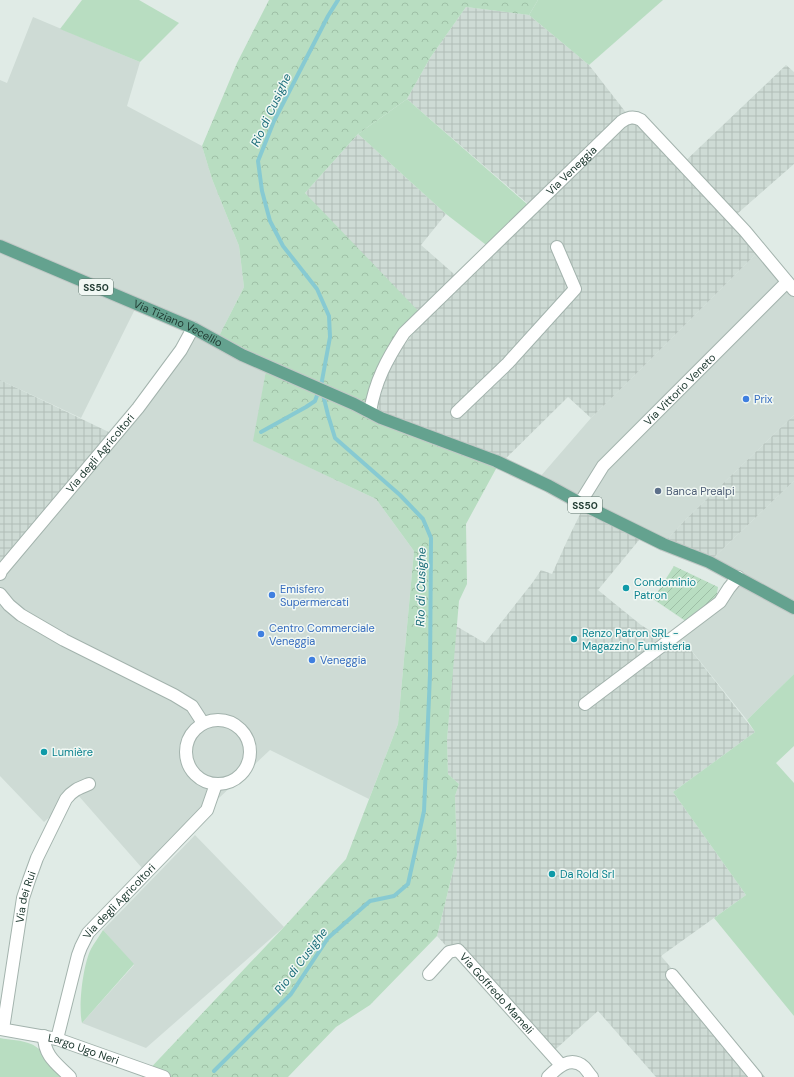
<svg xmlns="http://www.w3.org/2000/svg" width="794" height="1077" font-family="'DM Sans',sans-serif">
<style>
.built{fill:#cedbd5}
.industrial{fill:url(#industrial-grid)}
.grass{fill:#b8ddc1}
.forest{fill:url(#forest-crowns)}
.garden{fill:url(#garden-furrows)}
.lines{fill:none;stroke-linecap:round;stroke-linejoin:round}
.stream{stroke:#87cad2;stroke-width:4}
.minor-casing{stroke:#a3b3ad;stroke-width:14}
.major-casing{stroke:#c1c8c6;stroke-width:14}
.minor{stroke:#fff;stroke-width:12}
.major{stroke:#64a28f;stroke-width:12}
.shop-dot{fill:#3f7fe0;stroke:#f1f8f4;stroke-width:1.5}
.service-dot{fill:#5c6f8a;stroke:#f1f8f4;stroke-width:1.5}
.culture-dot{fill:#0f9aa8;stroke:#f1f8f4;stroke-width:1.5}
.labels{text-anchor:middle;dominant-baseline:central;stroke-width:3;stroke-linejoin:round;paint-order:stroke}
.shield{fill:#f1f8f4;stroke:#5f746d;stroke-width:1}
.shield-label{font-size:10px;font-weight:bold;fill:#213c33}
.street-label{font-size:11px;fill:#213c33;stroke:#f1f8f4}
.shop-label{font-size:11px;fill:#366cbe;stroke:#f1f8f4;text-anchor:start}
.service-label{font-size:11px;fill:#4e5e75;stroke:#f1f8f4;text-anchor:start}
.culture-label{font-size:11px;fill:#0d838f;stroke:#f1f8f4;text-anchor:start}
.water-label{font-size:12px;font-style:italic;fill:#1a6d79;stroke:#f1f8f4}
</style>
<defs>
<pattern id="industrial-grid" width="8" height="8" patternUnits="userSpaceOnUse"><rect width="8" height="8" fill="#cedbd5"/><path d="M0 4h8M4 0v8" fill="none" stroke="#b1bdb7"/></pattern>
<pattern id="forest-crowns" width="20" height="18" patternUnits="userSpaceOnUse"><rect width="20" height="18" fill="#b8ddc1"/><path d="M2 6a3 3 0 1 1 6 0M12 15a3 3 0 1 1 6 0" fill="none" stroke="#9ebfa6"/></pattern>
<pattern id="garden-furrows" width="10" height="10" patternUnits="userSpaceOnUse"><rect width="10" height="10" fill="#b8ddc1"/><path d="M-1 1l2-2M0 10L10 0M9 11l2-2" fill="none" stroke="#9ebfa6"/></pattern>
</defs>
<rect width="100%" height="100%" fill="#e0ebe6"/>
<g class="built">
<path d="M33,17l107,45 -13,44 75,40 10,33 27,67 5,41 -27,53 50,25 -13,76 122,58 38,52 -16,173 -29,75 -99,-49 -82,77 -46,41 -65,-74 -33,28 -44,-46v-202l29,-35 164,-211 -55,-25 -57,115 -81,-38v-300l7,3z"/>
<path d="M758,252l36,27v136l-109,105 -22,24 -130,-59 58,-67 40,-39z"/>
<path d="M794,481v193l-47,46 -72,-90 41,-30 19,-23 -26,-15z"/>
<path d="M195,835l89,92 -138,121 -64,-25 52,-58 -31,-35z"/>
</g>
<g class="industrial">
<path d="M466,7l63,8 60,50 42,54 47,49 108,-103 8,7v92l-65,57 29,31 -127,127 -40,39 -23,-21 -71,70 -123,-52 14,-49 31,-40 -114,-133 53,-59 88,80 -25,31 41,36 73,-71 -128,-111 23,-41z"/>
<path d="M0,380l115,55 -115,139z"/>
<path d="M794,415v66l-85,81 -46,-18 22,-24z"/>
<path d="M583,508l61,26 -46,56 43,35 21,13 13,-8 80,102 -82,60 73,103 -85,61 104,121h-109l-58,-66 -51,46 -110,-121 20,-81 -2,-59 4,-12 -11,-10 -1,-34 9,-114 29,17 48,-61 8,-12 11,4 15,-33z"/>
</g>
<g class="grass">
<path d="M82,0h57l40,23 -39,39 -80,-33z"/>
<path d="M538,0h125l-74,65 -60,-50z"/>
<path d="M407,99l128,112 -41,40 -48,-37 -88,-80z"/>
<path d="M794,674v72l-18,17 18,20v233l-80,-98 32,-23 -73,-103 82,-60 -8,-12z"/>
<path d="M103,930l31,34 -52,59c-4,-16 1,-59 9,-74 3,-6 8,-12 12,-19z"/>
<path d="M0,1038c10,2 22,2 31,6 12,5 27,24 36,33h-67z"/>
</g>
<path class="forest" d="M269,0h269l-9,15 -63,-8 -36,51 -23,41 -49,35 -53,59 121,126 -18,20 -20,27 -13,49 122,52 -31,57 1,60 -8,17 -12,139 1,34 11,10 -4,12 2,59 -20,81 -67,69 -34,22 -48,50h-146l142,-150 62,-68 52,-135 16,-173 -38,-52 -123,-58 14,-76 -50,-25 27,-53 -5,-41 -27,-67 -10,-33 35,-83z"/>
<path class="garden" d="M674,566l44,21 -2,13 -29,22 -34,-23z"/>
<g class="lines">
<g class="stream">
<path d="M261,432l45,-25 9,-6 4,-11"/>
<path d="M214,1071l77,-77 37,-56 42,-37 24,-5 14,-12 16,-73 6,-136 1,-137 -8,-19 -23,-24 -65,-57 -7,-23 -7,-29 9,-49 -1,-21 -12,-27 -34,-43 -13,-25 -8,-30 -4,-30 16,-40 54,-105 10,-16"/>
</g>
<defs>
<g id="minor">
<path id="s1" d="M370,412c5,-31 17,-53 34,-79l217,-211c7,-5 13,-6 20,-2l104,111 49,59"/>
<path d="M457,412l51,-49 67,-74 -18,-42"/>
<path id="s2" d="M580,503l23,-37 184,-184"/>
<path id="s3" d="M0,574l1,-3 137,-163 43,-58 12,-22"/>
<path d="M0,594l9,11 12,10 43,25 110,55 18,11 11,17"/>
<path d="M585,704l135,-102 9,-14 9,-11"/>
<circle cx="218" cy="752" r="32"/>
<path id="s4" d="M429,974l20,-22 9,-2 103,115"/>
<path d="M672,975l84,102"/>
<path id="s5" d="M0,1029l57,10 107,38"/>
<path id="s6" d="M3,1029l20,-131 6,-18 8,-22 29,-59c7,-9 13,-11 23,-15"/>
<path d="M44,1036c0,20 13,28 26,41"/>
<path id="s7" d="M57,1039l21,-84 3,-8 7,-14 119,-123 9,-26"/>
<path d="M548,1077c9,-9 22,-22 36,-10 3,3 5,7 8,10"/>
</g>
<g id="major">
<path id="s8" d="M0,246l193,82 49,27 112,49 27,14 115,43 53,25 31,17 83,41 46,18 85,46"/>
</g>
</defs>
<use href="#minor" class="minor-casing"/>
<use href="#major" class="major-casing"/>
<use href="#minor" class="minor"/>
<use href="#major" class="major"/>
</g>
<g class="shop-dot">
<circle cx="746" cy="399" r="4"/>
<circle cx="272" cy="595" r="4"/>
<circle cx="261" cy="634" r="4"/>
<circle cx="312" cy="660" r="4"/>
</g>
<circle class="service-dot" cx="658" cy="491" r="4"/>
<g class="culture-dot">
<circle cx="626" cy="588" r="4"/>
<circle cx="574" cy="639" r="4"/>
<circle cx="44" cy="752" r="4"/>
<circle cx="552" cy="874" r="4"/>
</g>
<g class="labels">
<g class="shield">
<rect x="79" y="279" width="34" height="16" rx="3"/>
<rect x="568" y="497" width="34" height="16" rx="3"/>
</g>
<g class="shield-label">
<text x="96" y="287">SS50</text>
<text x="585" y="505">SS50</text>
</g>
<g class="street-label">
<text stroke="none"><textPath href="#s1" startOffset="320">Via Veneggia</textPath></text>
<text stroke="none"><textPath href="#s8" startOffset="194">Via Tiziano Vecellio</textPath></text>
<text stroke="none"><textPath href="#s2" startOffset="152">Via Vittorio Veneto</textPath></text>
<text stroke="none"><textPath href="#s3" startOffset="157">Via degli Agricoltori</textPath></text>
<text stroke="none"><textPath href="#s6" startOffset="134">Via dei Rui</textPath></text>
<text stroke="none"><textPath href="#s7" startOffset="155">Via degli Agricoltori</textPath></text>
<text stroke="none"><textPath href="#s4" startOffset="97">Via Goffredo Mameli</textPath></text>
<text stroke="none"><textPath href="#s5" startOffset="86">Largo Ugo Neri</textPath></text>
</g>
<g class="shop-label">
<text x="754" y="399">Prix</text>
<text x="280" y="589">Emisfero<tspan x="280" dy="13">Supermercati</tspan></text>
<text x="269" y="628">Centro Commerciale<tspan x="269" dy="13">Veneggia</tspan></text>
<text x="320" y="660">Veneggia</text>
</g>
<g class="service-label">
<text x="666" y="491">Banca Prealpi</text>
</g>
<g class="culture-label">
<text x="634" y="582">Condominio<tspan x="634" dy="13">Patron</tspan></text>
<text x="582" y="633">Renzo Patron SRL -<tspan x="582" dy="13">Magazzino Fumisteria</tspan></text>
<text x="52" y="752">Lumière</text>
<text x="560" y="874">Da Rold Srl</text>
</g>
<g class="water-label">
<text transform="translate(271 110) rotate(-65)">Rio di Cusighe</text>
<text transform="translate(421 587) rotate(-89)">Rio di Cusighe</text>
<text transform="translate(301 961) rotate(-53)">Rio di Cusighe</text>
</g>
</g>
</svg>
